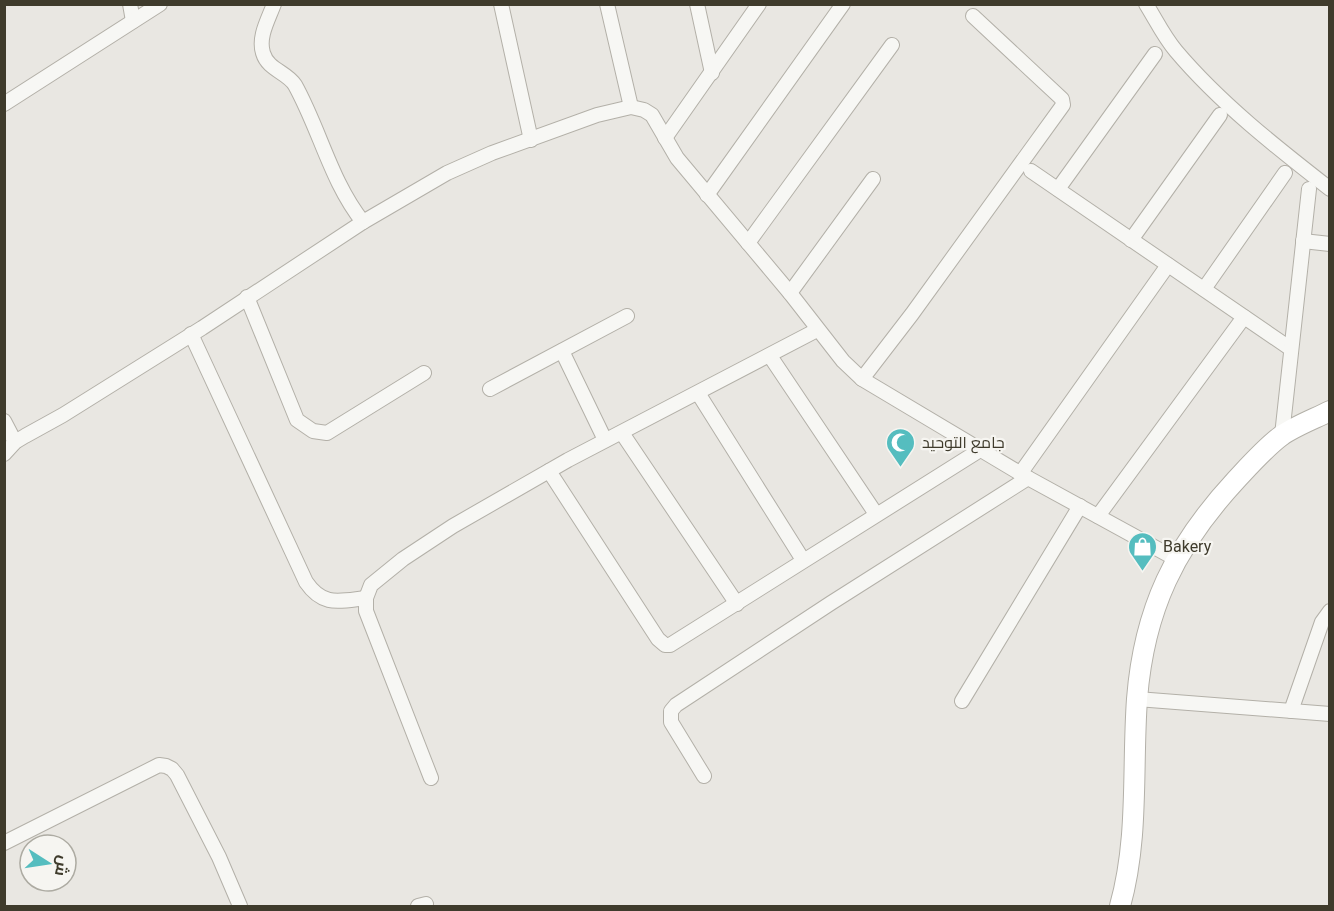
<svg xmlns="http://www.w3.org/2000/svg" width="1334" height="911" font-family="Roboto,Cairo,sans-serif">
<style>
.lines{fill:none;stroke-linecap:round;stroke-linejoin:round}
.street-casing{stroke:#b3b0a8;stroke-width:16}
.secondary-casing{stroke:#b3b0a8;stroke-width:22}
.street{stroke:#f7f7f4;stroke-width:14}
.secondary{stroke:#fff;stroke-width:20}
.labels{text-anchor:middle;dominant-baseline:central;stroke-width:4.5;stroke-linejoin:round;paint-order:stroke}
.poi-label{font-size:16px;fill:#3f3b2c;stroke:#f6f5f1;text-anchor:start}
</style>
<rect width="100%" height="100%" fill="#e9e7e2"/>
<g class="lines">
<defs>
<g id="street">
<path d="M130,4l3,17"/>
<path d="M274,4c-6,16 -16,33 -11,49 5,17 24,19 32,32 25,45 36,97 68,137"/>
<path d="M501,4l30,136"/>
<path d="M607,4l24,103"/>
<path d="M697,4l15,69"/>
<path d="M1146,4c10,16 18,33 30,47 44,52 100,96 154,138"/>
<path d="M4,104l156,-100"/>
<path d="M665,138l94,-134"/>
<path d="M1031,171l260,178"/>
<path d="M1058,189l97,-135"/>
<path d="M707,195l136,-191"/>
<path d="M1131,240l89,-125"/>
<path d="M1303,241l27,3"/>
<path d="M748,243l144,-198"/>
<path d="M1204,289l81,-116"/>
<path d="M790,293l83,-114"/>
<path d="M247,297l50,123 16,11 14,2 97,-60"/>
<path d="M191,334l115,248c17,25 33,19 60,16"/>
<path d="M562,351l43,89"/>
<path d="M770,356l106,158"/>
<path d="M862,379l50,-65 151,-209 -1,-6 -89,-83"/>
<path d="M490,389l137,-73"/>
<path d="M698,393l105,167"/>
<path d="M4,421l11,21"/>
<path d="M622,433l115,171"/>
<path d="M1282,435l27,-246"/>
<path d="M4,454l11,-12 10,-6 38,-21 139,-87 161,-106 84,-49 45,-20 105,-38 34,-8 13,3 8,5 25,43 113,135 53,68 19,18 166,99 148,81"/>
<path d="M549,471l109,168 7,6h5l310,-195"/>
<path d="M1020,474l148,-209"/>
<path d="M1098,516l146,-199"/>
<path d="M1137,699l193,15"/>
<path d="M962,701l118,-195"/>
<path d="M1291,711l31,-89 8,-11"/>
<path d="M704,776l-33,-54v-11l5,-6 155,-102 197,-125"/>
<path d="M431,778l-65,-167v-13l5,-13 32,-26 50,-33 115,-66 249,-130"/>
<path d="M4,843l155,-78 7,1 6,3 5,6 42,82 21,49"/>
<path d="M418,906l8,-2"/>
</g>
<path id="secondary" d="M1120,906c19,-68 12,-137 17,-207 7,-90 38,-153 99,-219 14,-15 29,-32 45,-44 14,-10 33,-17 49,-25"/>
</defs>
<use href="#street" class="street-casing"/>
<use href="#secondary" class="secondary-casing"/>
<use href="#street" class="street"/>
<use href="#secondary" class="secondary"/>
</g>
<defs>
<symbol id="mosque-pin" viewBox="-11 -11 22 30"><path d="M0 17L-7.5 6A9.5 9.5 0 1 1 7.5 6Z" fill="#55bdbf" stroke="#f6f5f1"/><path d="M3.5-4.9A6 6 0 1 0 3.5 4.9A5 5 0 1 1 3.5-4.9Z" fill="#fff"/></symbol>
<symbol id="shop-pin" viewBox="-11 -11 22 30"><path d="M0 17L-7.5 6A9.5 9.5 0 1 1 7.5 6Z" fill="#55bdbf" stroke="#f6f5f1"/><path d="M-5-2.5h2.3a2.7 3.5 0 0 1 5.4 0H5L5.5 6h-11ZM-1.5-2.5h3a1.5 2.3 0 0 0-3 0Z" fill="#fff"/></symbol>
</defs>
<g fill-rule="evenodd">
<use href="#mosque-pin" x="884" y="426" width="33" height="45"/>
<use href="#shop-pin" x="1126" y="530" width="33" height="45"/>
</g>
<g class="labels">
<g class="poi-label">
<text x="922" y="442">جامع التوحيد</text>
<text x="1163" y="546">Bakery</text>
</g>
</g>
<rect width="1334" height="911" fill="none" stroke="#3f3b2c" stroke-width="12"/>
<g transform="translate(48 863) rotate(102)"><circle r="28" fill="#f6f5f1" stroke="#adaba2" stroke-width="1.5"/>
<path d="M0-4.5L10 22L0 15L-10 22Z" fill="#55bdbf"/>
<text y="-9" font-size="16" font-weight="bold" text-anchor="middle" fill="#3f3b2c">ش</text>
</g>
</svg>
